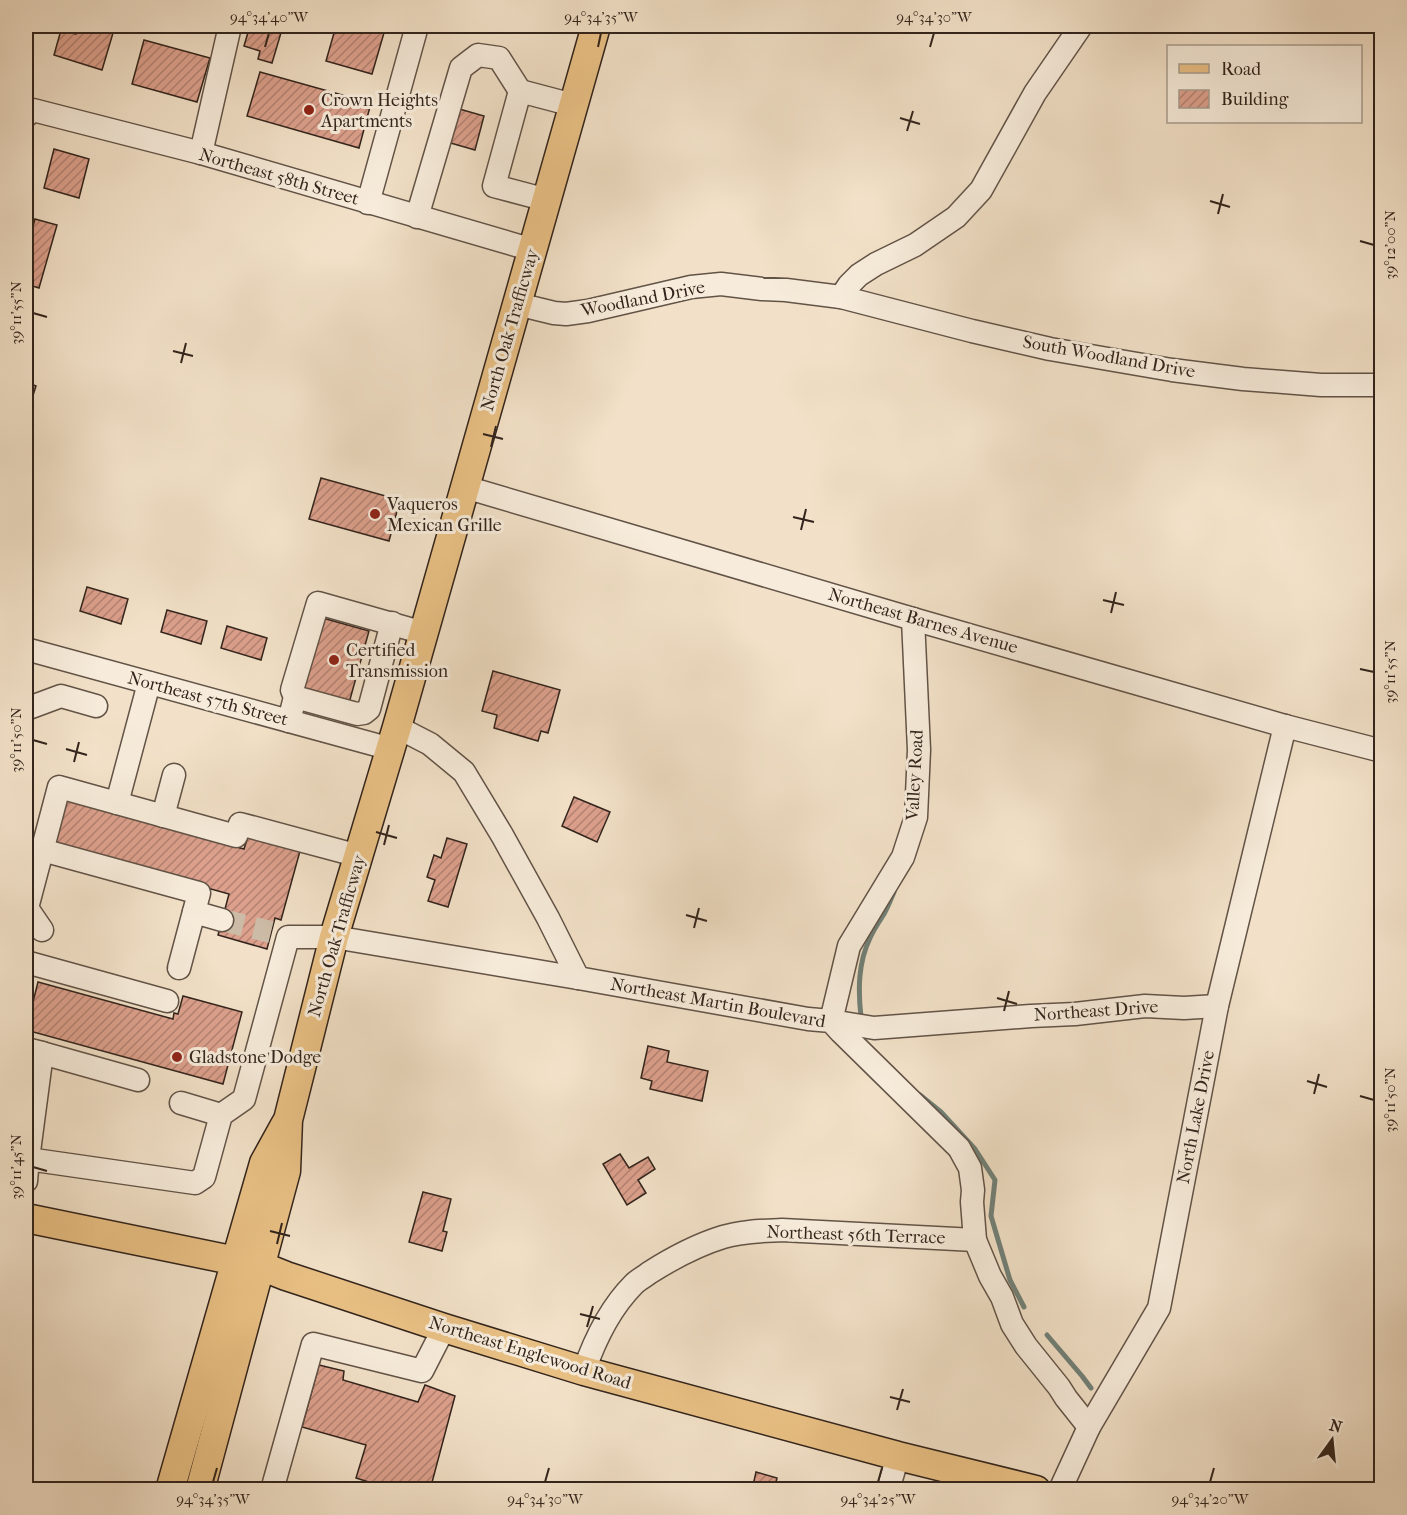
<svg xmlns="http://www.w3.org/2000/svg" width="1407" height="1515" font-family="'IM FELL French Canon',serif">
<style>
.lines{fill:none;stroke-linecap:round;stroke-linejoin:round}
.stream{stroke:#718077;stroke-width:5}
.building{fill:url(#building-hatch);stroke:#32241c;stroke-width:1.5}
.minor-tunnel{stroke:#ccbba6;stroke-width:22;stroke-dasharray:22 11;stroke-linecap:butt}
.minor-casing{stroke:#625347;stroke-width:25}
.major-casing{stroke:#32241c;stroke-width:31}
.minor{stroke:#f7ecdb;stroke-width:22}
.major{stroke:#e9c084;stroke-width:28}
.ticks{fill:none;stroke:#32241c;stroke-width:2}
.poi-dot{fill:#8f2418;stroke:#f7ecdb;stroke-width:2}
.labels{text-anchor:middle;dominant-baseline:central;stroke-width:6;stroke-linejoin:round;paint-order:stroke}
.poi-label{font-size:18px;fill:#32241c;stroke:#f7ecdb;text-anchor:start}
.street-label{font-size:18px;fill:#32241c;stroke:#f7ecdb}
.neatline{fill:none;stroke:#32241c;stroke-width:2}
.ticks-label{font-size:15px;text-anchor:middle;fill:#32241c}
</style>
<defs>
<pattern id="building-hatch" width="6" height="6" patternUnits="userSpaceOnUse" patternTransform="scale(1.5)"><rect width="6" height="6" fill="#dca08c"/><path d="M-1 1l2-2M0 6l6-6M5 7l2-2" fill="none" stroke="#b38272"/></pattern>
</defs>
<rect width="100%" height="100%" fill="#f2e1c8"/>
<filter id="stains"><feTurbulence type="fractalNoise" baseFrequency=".00333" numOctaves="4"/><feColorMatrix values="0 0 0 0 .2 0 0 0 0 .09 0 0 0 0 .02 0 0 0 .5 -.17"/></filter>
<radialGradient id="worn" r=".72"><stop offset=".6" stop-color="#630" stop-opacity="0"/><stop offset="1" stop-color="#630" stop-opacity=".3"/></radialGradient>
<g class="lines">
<g class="stream">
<path d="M861,1017c-3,-27 -3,-54 9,-79 4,-9 9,-16 14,-24 4,-7 7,-15 10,-22"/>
<path d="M920,1095l21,17 34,37 20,31 -4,36 19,64 14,27"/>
<path d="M1047,1335l35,41 9,12"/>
</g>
</g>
<g class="building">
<path d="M79,26h8l26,7 -11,37 -48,-15 7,-25 15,4z"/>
<path d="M247,26h36l-11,37 -14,-4 2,-8 -16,-5 5,-17 -3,-1z"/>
<path d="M336,26h50l-14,48 -46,-13z"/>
<path d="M144,40l66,18 -13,44 -65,-18z"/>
<path d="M260,72l111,31 -12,45 -112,-32z"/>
<path d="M456,108l28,8 -9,34 -28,-8z"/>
<path d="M54,149l35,10 -10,39 -35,-10z"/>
<path d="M35,219l22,6 -18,63 -13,-4v-32z"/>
<path d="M26,382l10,4 -5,16 -5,-1z"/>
<path d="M321,478l79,22 -11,41 -80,-22z"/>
<path d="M87,587l41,12 -7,25 -41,-13z"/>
<path d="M167,610l40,11 -6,23 -40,-12z"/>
<path d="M319,617l50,14 -20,72 -50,-13z"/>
<path d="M227,626l40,12 -6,22 -40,-12z"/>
<path d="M493,671l67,19 -12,43 -7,-2 -3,10 -44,-13 3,-13 -15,-4z"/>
<path d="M574,797l36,15 -13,30 -35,-16z"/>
<path d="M63,798l181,51 4,-13 52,15 -19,69 -6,-2 -8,31 -49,-14 11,-41 -179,-50z"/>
<path d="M447,838l20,6 -19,63 -20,-6 7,-21 -8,-3 7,-22 7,3z"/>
<path d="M38,982l135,37 1,-6 4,1 5,-18 59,16 -19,72 -197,-54z"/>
<path d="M648,1046l21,5 -2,11 41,9 -6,30 -52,-12 2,-8 -11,-3z"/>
<path d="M620,1154l9,14 19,-11 7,12 -17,11 8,13 -19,12 -24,-41z"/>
<path d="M423,1192l28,7 -8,32 4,1 -5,19 -33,-9z"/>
<path d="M319,1365l25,6 -1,9 75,22 7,-17 30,11 -25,94h-36l-38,-12 10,-33 -64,-18z"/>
<path d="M756,1472l21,6 -1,4 24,6v2h-48z"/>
</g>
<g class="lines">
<path class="minor-tunnel" d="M222,920l49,12"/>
<defs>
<g id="minor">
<path d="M26,116l7,-6 168,43 332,97"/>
<path d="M201,153l29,-127"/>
<path d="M547,200l-53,-14 26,-95 53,14"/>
<path d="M368,203l49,-177"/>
<path d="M417,217l44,-149 17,-13 21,3 21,33"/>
<path d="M841,297l8,-12 10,-10 17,-11 39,-19 41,-28 25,-27 54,-97 46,-67"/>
<path d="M517,304l37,9 12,1 22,-3 103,-24 30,-3 41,5 24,1 55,7 131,34 78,18 122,21 71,9 78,6h61"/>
<path d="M465,487l448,132 372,107 97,25"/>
<path d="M913,619l6,131 -3,67 -13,40 -54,89 -18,75 43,7 157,-12 44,-2 70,-8 39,2 33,-2"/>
<path d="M26,649l365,100"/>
<path d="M295,697l62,17 7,-1 5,-4 23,-86"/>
<path d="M26,709l35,-13 35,10"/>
<path d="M289,721l6,-24 -3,-7 26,-87 106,30"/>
<path d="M397,727l33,17 34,28 38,63 46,83 30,60"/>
<path d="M117,803l32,-120"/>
<path d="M163,816l11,-41"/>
<path d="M42,850l157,43 -20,75"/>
<path d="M194,912l28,8"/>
<path d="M42,930l-15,-22 32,-121 177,49 4,-12 119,32"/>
<path d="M26,962l141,39"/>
<path d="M26,1049l16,4 -14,106"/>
<path d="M42,1053l96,27"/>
<path d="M181,1103l40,12"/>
<path d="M26,1181l2,-22 167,24 9,-6 17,-62 23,-16 44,-162h46l244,41 230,41 23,2 10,11 118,116 11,20 3,22 -1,12 3,38 15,36 12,21 10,27 14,22 33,41 7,11 23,29"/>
<path d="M584,1371c11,-32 26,-63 50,-87 4,-4 10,-7 15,-11 22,-14 48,-28 74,-36 19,-6 40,-6 59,-7l193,10"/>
<path d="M272,1490l41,-146 109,27 22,-43"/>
<path d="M888,1490l10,-34"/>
<path d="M1060,1490l29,-63 70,-119 58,-302 68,-280"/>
</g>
<g id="major">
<path d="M26,1218l235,48 25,10 158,52 140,43 314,85 138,34"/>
<path d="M170,1490l94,-327 21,-38"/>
<path d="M200,1490l86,-319 2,-51 46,-183 63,-210 199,-701"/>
</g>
</defs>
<use href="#minor" class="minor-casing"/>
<use href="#major" class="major-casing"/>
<use href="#minor" class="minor"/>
<use href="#major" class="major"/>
</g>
<path class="ticks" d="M265,47l4,-14M598,47l3,-14M930,47l4,-14M900,118l20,6M907,131l6,-20M1210,201l20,6M1218,214l5,-20M1360,241l14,4M33,313l14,4M173,351l20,5M181,363l5,-20M483,434l20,5M491,447l5,-21M793,517l21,5M801,530l5,-21M1103,600l21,5M1111,613l5,-21M1360,669l14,3M33,740l14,4M66,749l21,6M74,762l5,-20M376,832l21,6M384,845l5,-20M686,915l21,6M694,928l5,-20M997,998l20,6M1004,1011l5,-20M1307,1081l20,6M1314,1094l5,-20M1360,1096l14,4M33,1167l14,4M270,1231l20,5M277,1244l5,-21M580,1314l20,5M587,1327l6,-21M890,1397l20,5M897,1410l6,-21M213,1482l4,-14M545,1482l4,-14M878,1482l4,-14M1210,1482l4,-14"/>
<g class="poi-dot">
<circle cx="309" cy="110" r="6"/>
<circle cx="375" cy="514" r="6"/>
<circle cx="334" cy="660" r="6"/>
<circle cx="177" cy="1057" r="6"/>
</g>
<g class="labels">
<g class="poi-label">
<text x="321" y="100">Crown Heights<tspan x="321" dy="21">Apartments</tspan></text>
<text x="387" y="504">Vaqueros<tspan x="387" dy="21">Mexican Grille</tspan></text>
<text x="346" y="650">Certified<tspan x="346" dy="21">Transmission</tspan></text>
<text x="189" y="1057">Gladstone Dodge</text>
</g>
<g class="street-label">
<text transform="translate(279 177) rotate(16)">Northeast 58th Street</text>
<text transform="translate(643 299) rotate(-11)">Woodland Drive</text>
<text transform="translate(510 330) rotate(-74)">North Oak Trafficway</text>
<text transform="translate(1109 357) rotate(10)">South Woodland Drive</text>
<text transform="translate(923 621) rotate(16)">Northeast Barnes Avenue</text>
<text transform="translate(208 699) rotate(15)">Northeast 57th Street</text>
<text transform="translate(915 775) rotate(-87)">Valley Road</text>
<text transform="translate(337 936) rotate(-74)">North Oak Trafficway</text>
<text transform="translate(718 1003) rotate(10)">Northeast Martin Boulevard</text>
<text transform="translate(1096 1011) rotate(-4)">Northeast Drive</text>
<text transform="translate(1196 1117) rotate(-79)">North Lake Drive</text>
<text transform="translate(856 1235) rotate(2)">Northeast 56th Terrace</text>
<text transform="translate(530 1353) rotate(17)">Northeast Englewood Road</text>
</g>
</g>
<rect width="1407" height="1515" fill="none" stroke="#f2e1c8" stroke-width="66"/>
<rect x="1167" y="45" width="195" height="78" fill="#f7ecdb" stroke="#a89c8f" stroke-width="1.5"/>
<rect x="1179" y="64" width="30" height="9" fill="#e9c084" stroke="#a89c8f" stroke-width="1.5"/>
<text x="1221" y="75" font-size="18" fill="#32241c">Road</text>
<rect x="1179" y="90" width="30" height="18" fill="url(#building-hatch)" stroke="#a89c8f" stroke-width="1.5"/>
<text x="1221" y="105" font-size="18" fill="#32241c">Building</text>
<g transform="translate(1332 1440) rotate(15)" stroke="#f7ecdb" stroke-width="4.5" paint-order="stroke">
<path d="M0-4.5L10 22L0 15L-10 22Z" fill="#32241c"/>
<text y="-9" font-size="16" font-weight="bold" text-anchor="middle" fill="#32241c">N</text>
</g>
<rect x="33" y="33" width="1341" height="1449" class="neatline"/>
<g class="ticks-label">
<text x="269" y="22">94°34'40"W</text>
<text x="601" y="22">94°34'35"W</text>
<text x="934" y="22">94°34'30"W</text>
<text transform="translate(1390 245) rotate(-90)" y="5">39°12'00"N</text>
<text transform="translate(16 313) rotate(-90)" y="5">39°11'55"N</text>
<text transform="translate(1390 672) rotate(-90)" y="5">39°11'55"N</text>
<text transform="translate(16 740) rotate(-90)" y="5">39°11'50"N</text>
<text transform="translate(1390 1100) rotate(-90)" y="5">39°11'50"N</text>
<text transform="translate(16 1167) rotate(-90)" y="5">39°11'45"N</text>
<text x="213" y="1504">94°34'35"W</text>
<text x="545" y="1504">94°34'30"W</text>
<text x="878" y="1504">94°34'25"W</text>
<text x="1210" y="1504">94°34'20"W</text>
</g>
<rect width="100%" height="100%" filter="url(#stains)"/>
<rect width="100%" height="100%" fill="url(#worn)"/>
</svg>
